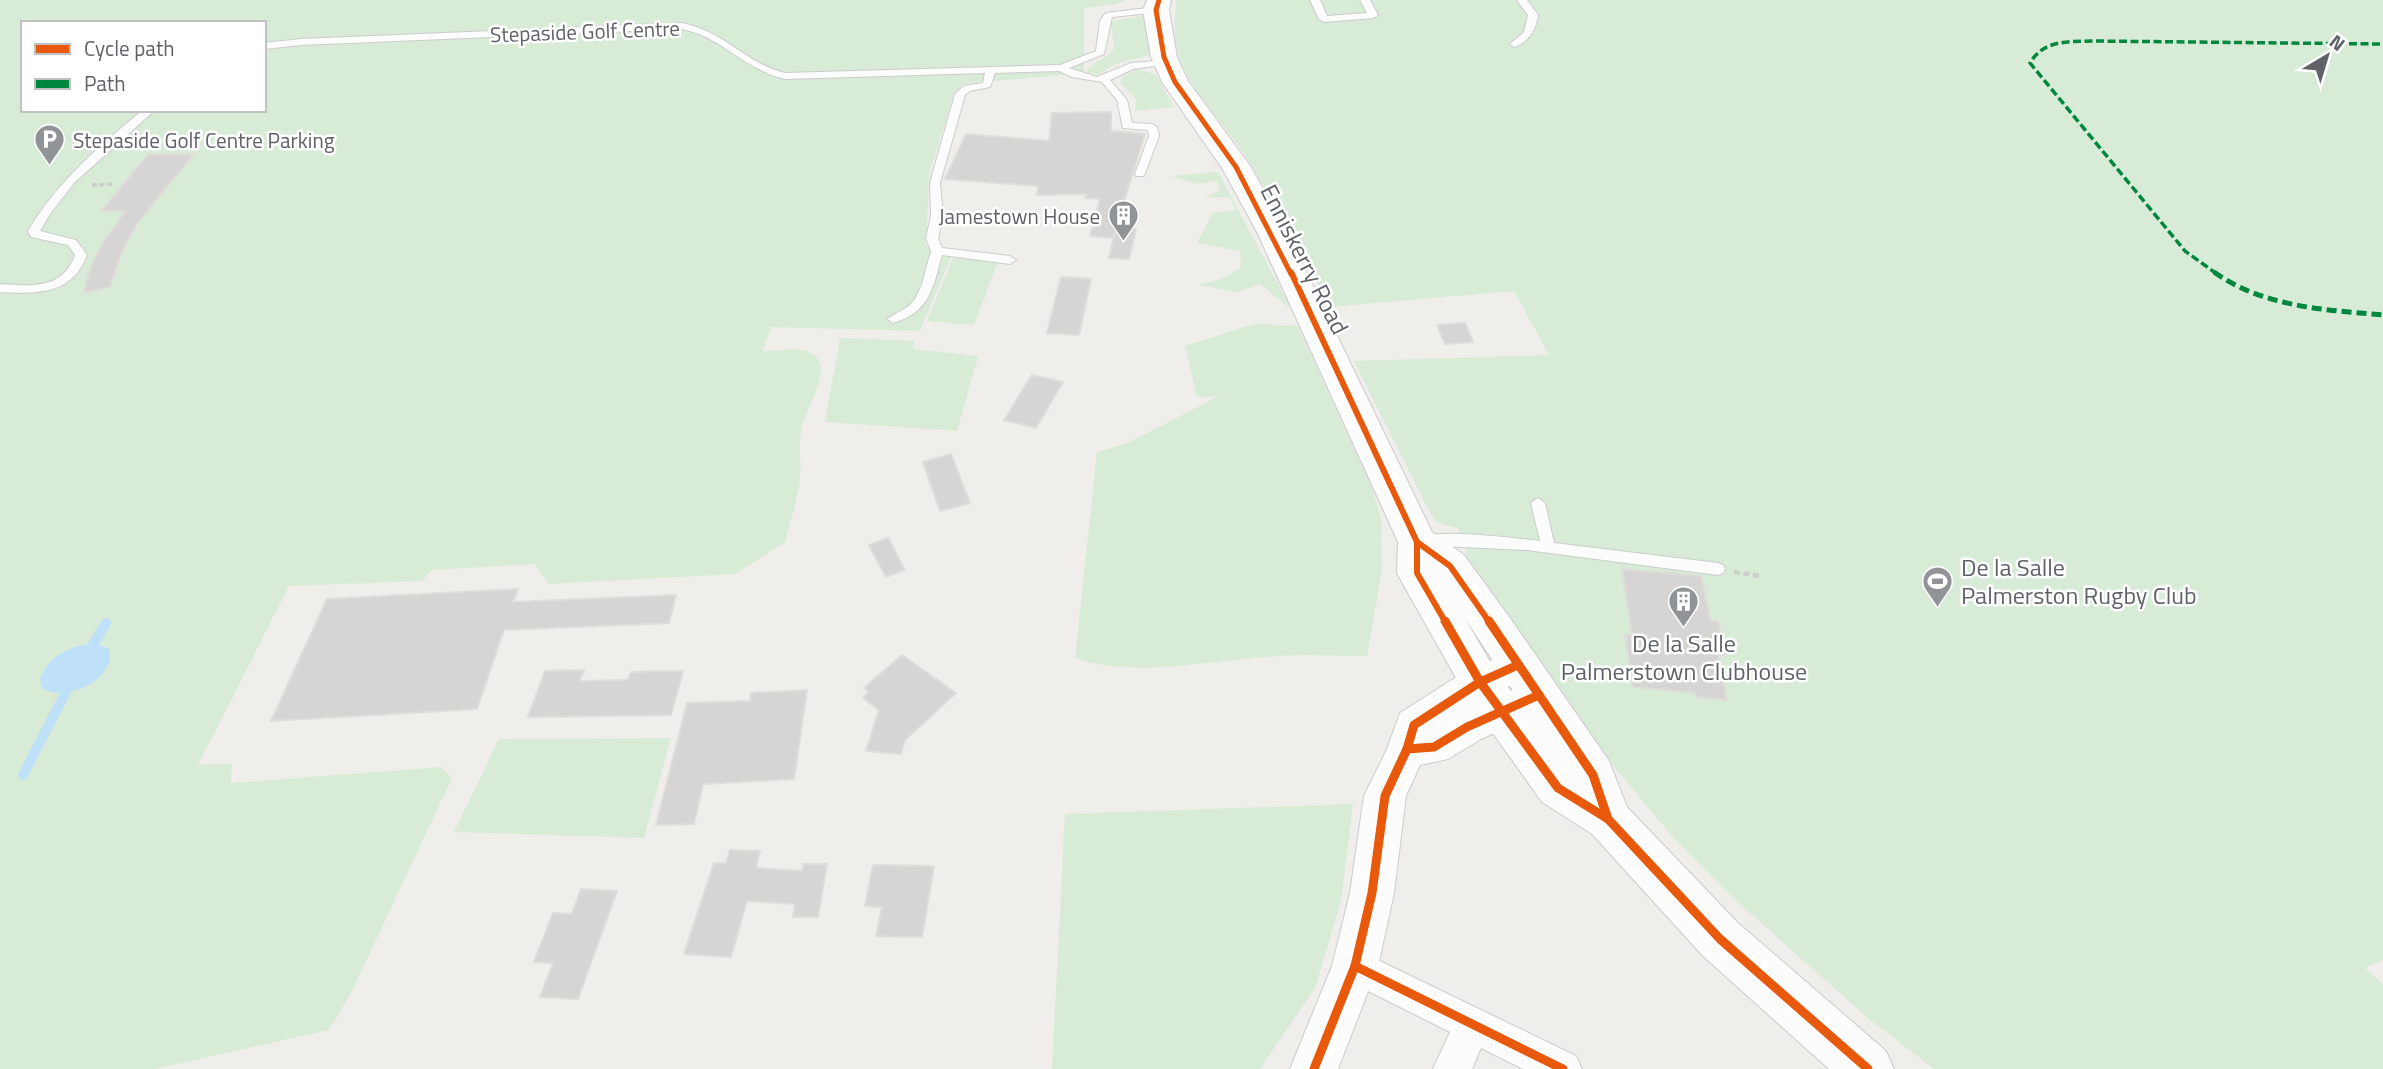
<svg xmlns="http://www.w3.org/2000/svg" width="2383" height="1069" font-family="'Titillium Web',sans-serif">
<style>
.green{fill:#d8ebd6;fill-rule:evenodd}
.water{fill:#bfe0f9}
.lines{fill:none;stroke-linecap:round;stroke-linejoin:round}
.stream{stroke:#bfe0f9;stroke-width:10}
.building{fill:#d6d5d3;stroke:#deddd9;stroke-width:2}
.service-casing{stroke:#cbcccc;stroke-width:2}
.minor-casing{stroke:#cbcccc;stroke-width:2}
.tertiary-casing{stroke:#cbcccc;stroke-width:2}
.secondary-casing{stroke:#cacacb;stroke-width:2}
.path-far1{stroke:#cacfcc;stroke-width:3.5;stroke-dasharray:5 2.5;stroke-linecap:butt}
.path{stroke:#cacfcc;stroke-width:4.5;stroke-dasharray:6 3.5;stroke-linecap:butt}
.service{fill:#fdfcfc;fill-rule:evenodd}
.minor{fill:#fdfcfc;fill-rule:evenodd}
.tertiary{fill:#fdfcfc;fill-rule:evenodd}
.secondary{fill:#fdfcfc;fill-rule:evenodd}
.quiet-far1{stroke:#00873e;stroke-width:3.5;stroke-dasharray:8 3.5;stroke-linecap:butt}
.quiet{stroke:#00873e;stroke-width:5;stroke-dasharray:10 5;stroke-linecap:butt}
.cycleway-far2-casing{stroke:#fff;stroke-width:9}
.cycleway-far1-casing{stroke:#fff;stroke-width:10}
.cycleway-casing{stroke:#fff;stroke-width:13}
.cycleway-far2{stroke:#e8590c;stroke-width:5}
.cycleway-far1{stroke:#e8590c;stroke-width:6}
.cycleway{stroke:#e8590c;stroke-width:9}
.labels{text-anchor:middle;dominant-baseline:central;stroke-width:5;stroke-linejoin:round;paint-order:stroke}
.far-street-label{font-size:21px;fill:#5f6368;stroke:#fff}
.far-poi-label{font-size:21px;fill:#5f6368;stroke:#fff;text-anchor:start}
.street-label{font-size:24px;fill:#5f6368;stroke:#fff}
.poi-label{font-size:24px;fill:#5f6368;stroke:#fff;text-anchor:start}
</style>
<rect width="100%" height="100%" fill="#efeeea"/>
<g class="green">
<path d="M0,0h1126l-11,4 -31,4v65l-120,11 -10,9 -25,82 -3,70 25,12 -31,74 -149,-4 -8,24c16,1 41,-7 53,6 15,14 -9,50 -13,66 -6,19 -1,36 -3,54 -1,21 -10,44 -15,65l-50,32 -187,10 -13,-20 -103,6 -10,11 -133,5 -91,179 34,-1 -1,19 210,-16 11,11 -100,213 -23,39 -174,39h-155zM23,23h241v87h-241z"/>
<path d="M1177,0h1206v960l-18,8 18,17v84h-449l-65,-50 -136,-121 -63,-64 -88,-106 -119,-164 4,-13 -10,-23 -19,-5 -7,-8 -77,-154 195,-6 -35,-64 -184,16c-28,-52 -55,-105 -87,-155 -19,-28 -45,-52 -59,-84 -10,-21 -11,-45 -7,-68z"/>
<path d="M1148,15l5,39 -38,10 -16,10 -10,-1 -2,-3c8,-10 17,-9 27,-21l-3,-25 3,-3z"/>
<path d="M1138,69l18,6 18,32 -39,4 1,-12 -16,-16 4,-7z"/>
<path d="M1218,172l73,137 -31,-25 -23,8 -39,-7 24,-6 19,-12 -1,-16 -43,-8 16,-30 23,-3 -6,-12 -24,-1 14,-7 -3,-9 -20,3 -26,-8z"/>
<path d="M953,258l45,3 -24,64 -47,-4z"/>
<path d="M1254,324l44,2 74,162 9,30 1,51 -15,87c-29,0 -58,-2 -87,0 -61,3 -148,23 -205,2l22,-206 31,-9 91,-47 -22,1 -12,-51z"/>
<path d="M840,338l74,3 -1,8 65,7 -21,75 -132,-9z"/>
<path d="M671,738l-27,100 -190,-6 45,-93z"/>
<path d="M1353,804l-12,97 -26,87 -55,81h-208l13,-255z"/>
</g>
<path class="water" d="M94,643l15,6c9,30 -46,56 -67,38l-2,-8c8,-23 30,-33 54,-36z"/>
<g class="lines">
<g class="stream">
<path d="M90,650l16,-27"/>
<path d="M23,775l46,-89"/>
</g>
</g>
<g class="building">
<path d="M1111,112v19l34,3 -29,93 20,2 -7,30 -20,-1 6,-26 -2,6 -23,-2 10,-37 -15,-1 1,-4 -49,1 1,-9 -93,-7 21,-45 83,7 3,-28z"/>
<path d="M194,154l-56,68 -17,32 -11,33 -26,6 4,-18 10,-24 27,-40h-24l47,-56z"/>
<path d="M1061,277l30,2 -12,56 -32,-2z"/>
<path d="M1465,323l8,19 -28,2 -8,-19z"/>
<path d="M1032,375l31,7 -27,46 -32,-8z"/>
<path d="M951,454l19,49 -30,8 -17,-49z"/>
<path d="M888,538l17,32 -19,7 -17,-32z"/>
<path d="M1622,569l79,7 10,45h7l8,35 -8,-1 9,45 -31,-3 -1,-4 -62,-6 -8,-53 7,1z"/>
<path d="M518,589l-5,13 163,-7 -7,28 -165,7 -27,79 -206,12 56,-122z"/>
<path d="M902,655l54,38 -51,47 -4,14 -35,-3 13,-41 -16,-12 6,-6 -5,-4z"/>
<path d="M584,670l-4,11 48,-1 3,-8 52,-1 -12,44 -143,2 17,-46z"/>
<path d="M807,690l-13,89 -91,5 -9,40 -38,1 31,-122 63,-2 1,-8z"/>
<path d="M730,850l30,1 -4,17 46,3 1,-7h24l-9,53h-25l2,-13 -48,-3 -16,56 -47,-3 30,-91h12z"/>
<path d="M873,865l61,1 -12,71 -46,-1 6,-29 -17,-1z"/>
<path d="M581,889l36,2 -39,108 -38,-2 13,-34 -19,-1 19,-49 19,1z"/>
</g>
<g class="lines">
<defs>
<g id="service">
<path d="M1310,0h10l7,16 40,-3 -7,-13h10l8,15 -5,3 -49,4 -5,-3z"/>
<path d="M1517,0h10l11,15c-2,15 -9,26 -23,32l-5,-3 14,-12 4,-17z"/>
<path d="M1156,7l5,3 -2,2 -47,5 -8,37 -35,14 28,9 34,-14 38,-3v4l-36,5 -23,11 17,20 5,23 20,1 5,3 2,9 -15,40h-8l-1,-2 14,-38 -1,-6 -25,-2 -6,-28 -15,-18 -30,-5 -13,-6 -64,2 -5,14 -20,4 -5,4 -25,88 3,33 -5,22 4,10 68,8 6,4 -6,4 -68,-9c-9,33 -12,57 -49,68l-6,-4 22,-13 6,-7 7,-15 9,-33 -5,-13 5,-22 -1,-33 25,-89 9,-8 19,-3 2,-10 -200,6c-42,-10 -63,-42 -103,-50l-381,16 -37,4v-6l37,-4 381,-16c44,9 63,40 103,50l275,-8 36,-14 4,-31 6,-7z"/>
<path d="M143,110h12l-81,73 -24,31 -10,17 36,9 11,15c-15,40 -50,39 -87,37v-8c32,2 62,6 75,-29l-7,-10 -37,-8 -3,-6c30,-50 71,-85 115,-121z"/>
<path d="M1538,498l7,5 9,40 164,20 5,2 2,4 -2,4 -5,2 -191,-25 -108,-5 -2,-4 2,-4c27,-8 91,1 121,4l-9,-38z"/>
</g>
<path id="minor" d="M1355,949l221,107 6,13h-59l-42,-21 -9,21h-39l17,-37 -108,-54 -5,-12 5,-12z"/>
<path id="tertiary" d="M1518,649l13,5 6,11 -6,11 -37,17 -19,13 53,-22 14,4 5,12 -5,12 -61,27 -33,20 -28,6 -14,31 -12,97 -16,73 -40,103h-48l42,-103 18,-73 14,-97 23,-47 13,-36 66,-42z"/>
<path id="secondary" d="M1147,0h24l-2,10 8,47 11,24 63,86 36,65 145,300 32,23 48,66 97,140 18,46 110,115 149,129 8,18h-65l-126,-113 -111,-122 -50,-32 -77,-108 -62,-110 -6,-11 1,-31 -141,-310 -35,-64 -60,-86 -11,-25 -8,-47zM1464,617l61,92 -30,-39z"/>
</defs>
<use href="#service" class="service-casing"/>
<use href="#minor" class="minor-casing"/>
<use href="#tertiary" class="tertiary-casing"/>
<use href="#secondary" class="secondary-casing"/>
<path class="path-far1" d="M92,185l23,-1"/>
<path class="path" d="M1734,572l27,4"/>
<use href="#service" class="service"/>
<use href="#minor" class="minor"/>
<use href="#tertiary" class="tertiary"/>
<use href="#secondary" class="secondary"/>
<path class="quiet-far1" d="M2217,274l-32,-23 -155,-188c14,-24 39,-21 64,-22l289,3"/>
<path class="quiet" d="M2214,272c49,35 111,38 169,43"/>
<defs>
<path id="cycleway-far2" d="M1159,0l-3,10 8,47 11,25 61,85 55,107"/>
<g id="cycleway-far1">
<path d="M1291,272l126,270v31l29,50"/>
<path d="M1417,542l33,24 40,57"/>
</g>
<g id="cycleway">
<path d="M1445,621l35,61 78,106 50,31 112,120 148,130"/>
<path d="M1489,621l104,154 15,44"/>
<path d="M1407,749l27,-2 33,-20 72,-32"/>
<path d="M1355,966l208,103"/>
<path d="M1314,1069l41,-103 17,-73 13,-97 22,-47 7,-24 66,-43 38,-17"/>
</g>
</defs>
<use href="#cycleway-far2" class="cycleway-far2-casing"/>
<use href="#cycleway-far1" class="cycleway-far1-casing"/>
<use href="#cycleway" class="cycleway-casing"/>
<use href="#cycleway-far2" class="cycleway-far2"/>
<use href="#cycleway-far1" class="cycleway-far1"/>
<use href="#cycleway" class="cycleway"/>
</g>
<defs>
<symbol id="parking-pin" viewBox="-11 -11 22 30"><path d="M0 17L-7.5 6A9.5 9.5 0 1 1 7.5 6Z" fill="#919496" stroke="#fff"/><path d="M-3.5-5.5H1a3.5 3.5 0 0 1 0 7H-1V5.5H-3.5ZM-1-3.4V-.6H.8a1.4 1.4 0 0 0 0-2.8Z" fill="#fff"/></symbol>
<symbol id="building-pin" viewBox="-11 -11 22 30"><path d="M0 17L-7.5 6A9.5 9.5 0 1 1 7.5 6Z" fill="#919496" stroke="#fff"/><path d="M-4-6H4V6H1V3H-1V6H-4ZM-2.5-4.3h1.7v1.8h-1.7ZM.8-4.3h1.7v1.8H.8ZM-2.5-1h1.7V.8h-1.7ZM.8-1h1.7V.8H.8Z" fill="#fff"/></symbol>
<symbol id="stadium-pin" viewBox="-11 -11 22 30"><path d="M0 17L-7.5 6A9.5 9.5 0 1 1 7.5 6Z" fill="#919496" stroke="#fff"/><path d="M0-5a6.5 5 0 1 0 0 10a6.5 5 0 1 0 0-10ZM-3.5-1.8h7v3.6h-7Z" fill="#fff"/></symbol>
</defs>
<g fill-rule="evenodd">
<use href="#parking-pin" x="32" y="122" width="35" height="47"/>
<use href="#building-pin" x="1106" y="198" width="35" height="47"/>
<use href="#stadium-pin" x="1920" y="564" width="35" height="47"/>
<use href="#building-pin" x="1666" y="584" width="35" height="47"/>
</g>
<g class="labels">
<g class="far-street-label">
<text transform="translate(585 31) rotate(-2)">Stepaside Golf Centre</text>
</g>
<g class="far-poi-label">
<text x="73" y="140">Stepaside Golf Centre Parking</text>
<text x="1100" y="216" text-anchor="end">Jamestown House</text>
</g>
<g class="street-label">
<text transform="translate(1305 259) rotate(63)">Enniskerry Road</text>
</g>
<g class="poi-label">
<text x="1961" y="567">De la Salle<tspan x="1961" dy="28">Palmerston Rugby Club</tspan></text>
<text x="1684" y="643" text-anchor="middle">De la Salle<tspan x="1684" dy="28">Palmerstown Clubhouse</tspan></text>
</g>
</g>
<rect x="21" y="21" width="245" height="91" fill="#ffffff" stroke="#bfc1c3" stroke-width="2"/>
<rect x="35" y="44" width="35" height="10" fill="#e8590c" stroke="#bfc1c3" stroke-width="2"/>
<text x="84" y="56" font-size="21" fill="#5f6368">Cycle path</text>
<rect x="35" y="79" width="35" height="10" fill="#00873e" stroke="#bfc1c3" stroke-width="2"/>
<text x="84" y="91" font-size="21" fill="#5f6368">Path</text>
<g transform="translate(2327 56) rotate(38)" stroke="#ffffff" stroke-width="5" paint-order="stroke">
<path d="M0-5L12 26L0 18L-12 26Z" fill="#5f6368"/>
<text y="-10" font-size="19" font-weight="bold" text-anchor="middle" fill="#5f6368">N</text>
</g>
</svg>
